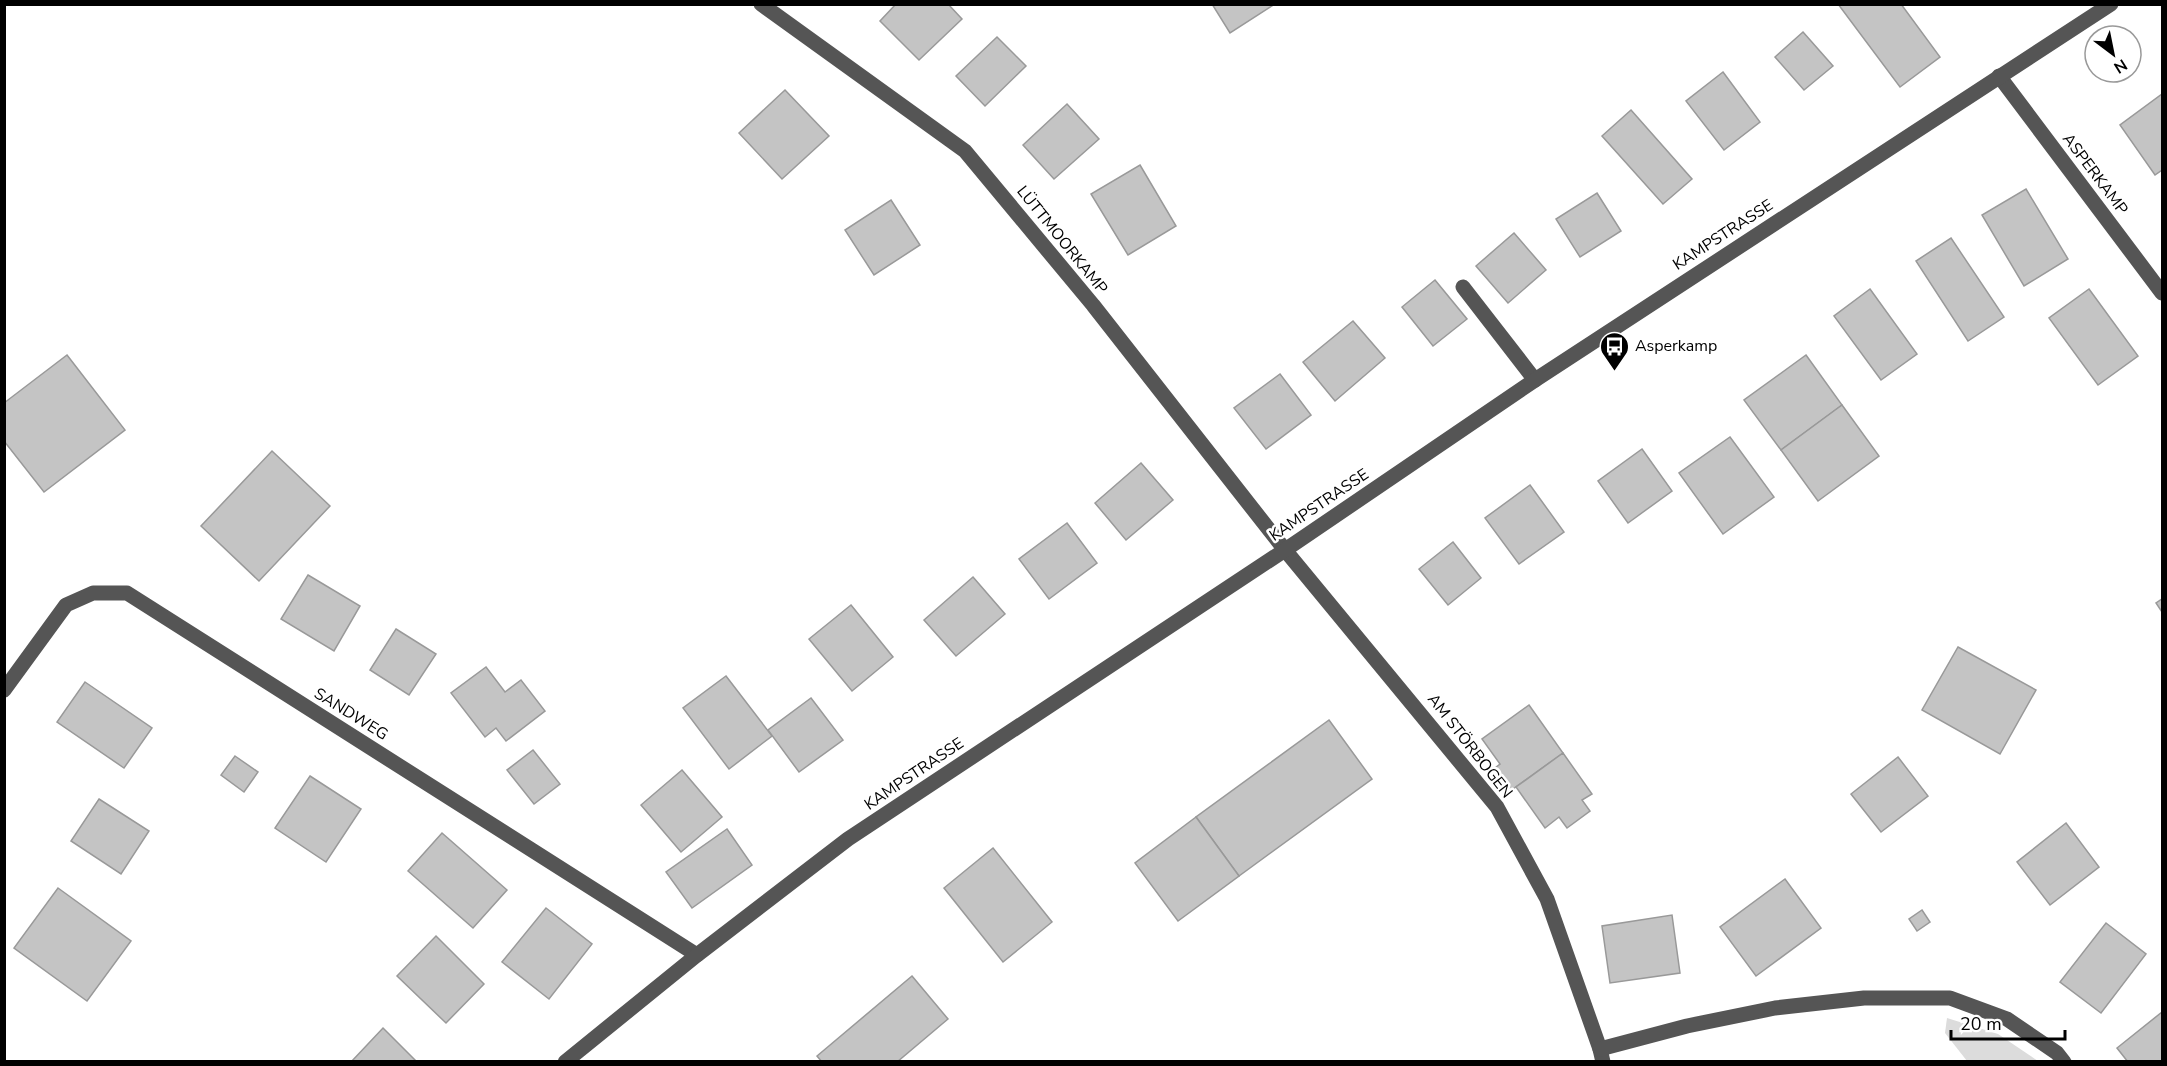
<svg xmlns="http://www.w3.org/2000/svg" width="2167" height="1066" font-family="'Nunito Sans',sans-serif">
<style>
.green{fill:#dcdcdc}
.building{fill:#c4c4c4;stroke:#999;stroke-width:1.5}
.lines{fill:none;stroke-linecap:round;stroke-linejoin:round}
.minor{stroke:#555;stroke-width:15}
.labels{text-anchor:middle;dominant-baseline:central;stroke-width:5;stroke-linejoin:round;paint-order:stroke}
.street-label{font-size:16px;fill:#000;stroke:#fff}
.poi-label{font-size:16px;fill:#000;stroke:#fff;text-anchor:start}
</style>
<rect width="100%" height="100%" fill="#fff"/>
<path class="green" d="M1947,1018l51,16 40,27h-71l-22,-28z"/>
<g class="building">
<path d="M896,4h52l14,15 -43,41 -39,-39z"/>
<path d="M1212,4h63l-45,29z"/>
<path d="M1838,4h63l39,53 -40,30z"/>
<path d="M1803,32l30,34 -29,24 -29,-33z"/>
<path d="M997,37l29,29 -41,40 -29,-30z"/>
<path d="M1723,72l37,50 -36,28 -38,-49z"/>
<path d="M785,90l44,46 -47,43 -43,-46z"/>
<path d="M2162,94v76l-7,5 -35,-50z"/>
<path d="M1067,104l32,35 -45,40 -31,-34z"/>
<path d="M1631,110l61,69 -29,25 -61,-68z"/>
<path d="M1140,165l36,61 -48,29 -37,-61z"/>
<path d="M2026,189l42,70 -44,27 -42,-71z"/>
<path d="M1597,193l24,38 -41,26 -24,-38z"/>
<path d="M891,200l29,45 -46,30 -29,-45z"/>
<path d="M1514,233l32,37 -38,33 -32,-37z"/>
<path d="M1951,238l53,79 -36,24 -52,-80z"/>
<path d="M1435,280l32,39 -34,27 -31,-39z"/>
<path d="M1870,289l47,65 -36,26 -47,-64z"/>
<path d="M2089,289l49,67 -40,29 -49,-67z"/>
<path d="M1353,321l32,37 -50,43 -32,-39z"/>
<path d="M67,355l58,75 -81,62 -40,-51v-38z"/>
<path d="M1806,355l36,50 -61,45 -37,-50z"/>
<path d="M1280,374l31,41 -45,34 -32,-41z"/>
<path d="M1842,405l37,51 -61,45 -37,-51z"/>
<path d="M1730,437l44,60 -51,37 -44,-61z"/>
<path d="M1642,449l30,42 -44,32 -30,-42z"/>
<path d="M272,451l58,55 -71,75 -58,-55z"/>
<path d="M1141,463l32,37 -47,40 -31,-37z"/>
<path d="M1530,485l34,47 -45,32 -34,-46z"/>
<path d="M1067,523l30,40 -48,36 -30,-40z"/>
<path d="M1453,542l28,36 -33,27 -29,-36z"/>
<path d="M308,575l52,31 -26,45 -53,-32z"/>
<path d="M973,577l32,37 -49,42 -32,-36z"/>
<path d="M2162,599v13l-6,-9z"/>
<path d="M851,605l42,52 -41,34 -43,-52z"/>
<path d="M396,629l40,25 -27,41 -39,-25z"/>
<path d="M1958,647l78,43 -36,64 -78,-44z"/>
<path d="M486,667l19,25 16,-12 24,31 -39,30 -10,-13 -11,9 -34,-44z"/>
<path d="M726,676l46,60 -43,33 -46,-61z"/>
<path d="M85,682l67,46 -28,40 -67,-46z"/>
<path d="M811,698l32,42 -44,32 -31,-42z"/>
<path d="M1529,705l34,48 -57,41 -16,-22 10,-8 -18,-25z"/>
<path d="M1329,720l43,59 -133,97 -43,-59z"/>
<path d="M533,750l27,34 -26,20 -27,-34z"/>
<path d="M1563,753l29,41 -10,6 8,11 -23,17 -8,-11 -14,11 -29,-41z"/>
<path d="M235,756l23,16 -14,20 -23,-17z"/>
<path d="M1898,757l30,39 -47,36 -30,-38z"/>
<path d="M682,770l40,47 -41,35 -40,-47z"/>
<path d="M310,776l51,33 -35,53 -51,-34z"/>
<path d="M99,799l50,32 -28,43 -50,-33z"/>
<path d="M1196,817l43,59 -61,45 -43,-58z"/>
<path d="M2066,823l33,44 -49,38 -33,-43z"/>
<path d="M727,829l25,36 -60,43 -26,-36z"/>
<path d="M442,833l65,57 -34,38 -65,-57z"/>
<path d="M993,848l59,74 -49,40 -59,-74z"/>
<path d="M1785,879l36,49 -65,48 -36,-49z"/>
<path d="M58,888l73,53 -44,60 -73,-53z"/>
<path d="M546,908l46,36 -43,55 -47,-37z"/>
<path d="M1922,910l8,12 -13,9 -8,-12z"/>
<path d="M1672,915l8,58 -70,10 -8,-57z"/>
<path d="M2106,923l40,31 -45,59 -41,-31z"/>
<path d="M436,936l48,48 -38,39 -49,-47z"/>
<path d="M912,976l36,43 -51,43h-75l-5,-6z"/>
<path d="M2162,1012v50h-34l-11,-14z"/>
<path d="M383,1028l34,34h-66z"/>
</g>
<g class="lines">
<g class="minor">
<path d="M761,4l204,147 128,154 192,245 212,257 50,92 53,150 3,13"/>
<path d="M1999,76l163,217"/>
<path d="M1463,287l72,93"/>
<path d="M4,690l62,-85 27,-12h34l570,362"/>
<path d="M1600,1049l87,-23 88,-18 89,-10h86l57,21 50,34 7,9"/>
<path d="M565,1062l132,-107 151,-116 437,-289 250,-170 576,-376"/>
</g>
</g>
<defs>
<symbol id="bus-pin" viewBox="-11 -11 22 30"><path d="M0 17L-7.5 6A9.5 9.5 0 1 1 7.5 6Z" fill="#000" stroke="#fff"/><path d="M-5-6H5V4H4V6H2V4H-2V6H-4V4H-5ZM-3.5-4V0h7V-4ZM-3.5 1.2v1.5H-2V1.2ZM2 1.2v1.5H3.5V1.2Z" fill="#fff"/></symbol>
</defs>
<g fill-rule="evenodd">
<use href="#bus-pin" x="1598" y="330" width="33" height="45"/>
</g>
<g class="labels">
<g class="street-label">
<text transform="translate(2095 174) rotate(53)">ASPERKAMP</text>
<text transform="translate(1723 235) rotate(-33)">KAMPSTRASSE</text>
<text transform="translate(1062 240) rotate(51)">LÜTTMOORKAMP</text>
<text transform="translate(1319 505) rotate(-34)">KAMPSTRASSE</text>
<text transform="translate(351 714) rotate(32)">SANDWEG</text>
<text transform="translate(1470 746) rotate(52)">AM STÖRBOGEN</text>
<text transform="translate(914 774) rotate(-34)">KAMPSTRASSE</text>
</g>
<g class="poi-label">
<text x="1635" y="346">Asperkamp</text>
</g>
</g>
<rect width="2167" height="1066" fill="none" stroke="#000000" stroke-width="12"/>
<g transform="translate(2113 54) rotate(148)"><circle r="28" fill="#ffffff" stroke="#999999" stroke-width="1.5"/>
<path d="M0-4.5L10 22L0 15L-10 22Z" fill="#000000"/>
<text y="-9" font-size="16" font-weight="bold" text-anchor="middle" fill="#000000">N</text>
</g>
<path d="M1951 1030v9h114v-9" fill="none" stroke="#000000" stroke-width="3"/>
<text x="1960" y="1030" font-size="18" fill="#000000" stroke="#ffffff" stroke-width="4.5" paint-order="stroke">20 m</text>
</svg>
